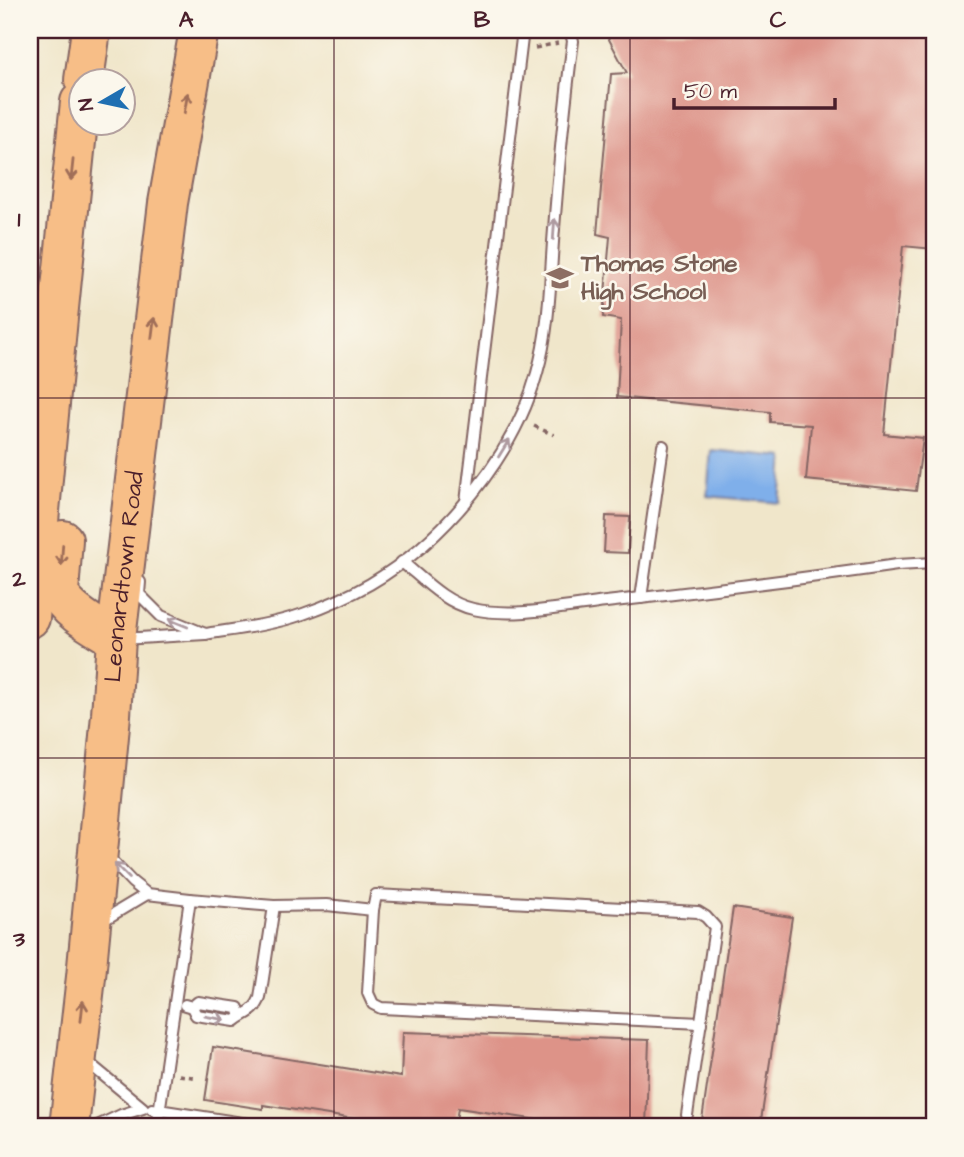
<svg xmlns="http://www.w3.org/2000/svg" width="964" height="1157" font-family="'Architects Daughter',sans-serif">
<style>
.water{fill:#7fafea;stroke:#64678a;stroke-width:2}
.building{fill:#dd9388}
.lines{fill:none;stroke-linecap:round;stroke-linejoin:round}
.lane-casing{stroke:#846563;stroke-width:14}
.highway-casing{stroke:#846563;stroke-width:42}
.path{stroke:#846563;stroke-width:3.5;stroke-dasharray:5 5;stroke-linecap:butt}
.lane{stroke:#fff;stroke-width:10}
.highway{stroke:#f7be87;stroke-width:38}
.oneway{stroke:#a06e59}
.oneway2{stroke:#ae9aa0}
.grid{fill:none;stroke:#4a1f2b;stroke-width:2;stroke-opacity:0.55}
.labels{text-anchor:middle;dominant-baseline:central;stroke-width:5;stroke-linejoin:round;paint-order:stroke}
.education-label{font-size:24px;font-weight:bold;fill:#785e54;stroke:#fbf7ec;text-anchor:start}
.street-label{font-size:24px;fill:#4a1f2b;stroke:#fbf7ec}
.neatline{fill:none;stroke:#4a1f2b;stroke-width:2.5}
.grid-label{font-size:23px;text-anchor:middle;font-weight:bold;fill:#4a1f2b}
</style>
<rect width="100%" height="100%" fill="#fbf7ec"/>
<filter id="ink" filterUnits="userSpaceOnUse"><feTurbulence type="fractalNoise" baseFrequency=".0143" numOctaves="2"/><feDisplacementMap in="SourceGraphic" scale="14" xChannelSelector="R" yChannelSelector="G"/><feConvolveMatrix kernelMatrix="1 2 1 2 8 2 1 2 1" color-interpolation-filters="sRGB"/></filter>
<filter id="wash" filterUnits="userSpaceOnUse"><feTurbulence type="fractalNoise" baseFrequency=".00686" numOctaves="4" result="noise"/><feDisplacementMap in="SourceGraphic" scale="28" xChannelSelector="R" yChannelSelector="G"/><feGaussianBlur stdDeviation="1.57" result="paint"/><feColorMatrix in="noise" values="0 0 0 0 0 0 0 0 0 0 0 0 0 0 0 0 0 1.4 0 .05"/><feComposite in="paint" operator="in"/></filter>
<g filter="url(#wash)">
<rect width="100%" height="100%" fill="#f0e6ca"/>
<path class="water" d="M711,450l73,7 -4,46 -73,-7z"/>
<g id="blocks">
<g class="building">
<path d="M604,30h330v219l-31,-3 -19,188 39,4 -7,53 -110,-11 5,-55 -41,-3v-10l-153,-15 4,-77 -18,-3 7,-80 -13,-3 14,-160 16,-1z"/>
<path d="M606,516l24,1 -2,36 -24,-1z"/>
<path d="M733,908l59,9 -32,210h-59z"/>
<path d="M403,1032l246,8 -3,87h-62l-126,-19 -3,19h-48l-144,-22v4l-58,-9 8,-53 188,30z"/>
</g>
</g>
</g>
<g filter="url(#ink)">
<use href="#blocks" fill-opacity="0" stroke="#846563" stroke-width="2"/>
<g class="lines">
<defs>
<g id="lane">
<path d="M466,502l57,-472"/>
<path d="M402,562c21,17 43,41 71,47 41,9 91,-2 133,-7 97,-11 194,-23 291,-37l37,-2"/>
<path d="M641,598l22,-152"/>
<path d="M205,634c32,-5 67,-9 98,-20 23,-8 46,-18 67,-30 75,-44 144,-128 167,-211 12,-42 13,-88 16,-131 5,-67 11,-134 20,-201l-3,-11"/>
<path d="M122,639l83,-5 -44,-18 -22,-22 1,-12"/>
<path d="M107,856l25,26 15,12 43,5"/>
<path d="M373,910l-5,83 5,11 8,4 320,15"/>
<path d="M102,921l45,-27"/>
<path d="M185,1005l7,2 6,-5 40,6 3,8"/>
<path d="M192,1007l4,8 39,6c11,-9 19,-8 25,-23l14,-92"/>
<path d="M85,1060l58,48 -22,7 -26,12"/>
<path d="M152,1109l116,18"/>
<path d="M157,1127l33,-228 84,7 53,-1 46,5 3,-15 322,17 8,5 9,10 -28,188"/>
<path d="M475,1127v-3l24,3"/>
</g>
<g id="highway">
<path d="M84,80l7,-50"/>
<path d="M63,540l-4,52c7,20 40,36 57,47"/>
<path d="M30,618l28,-300 22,-216"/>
<path id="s1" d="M69,1127l17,-150 25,-262 5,-76 52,-436 31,-173"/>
</g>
</defs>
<use href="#lane" class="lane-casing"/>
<use href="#highway" class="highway-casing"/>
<g class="path">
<path d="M535,48l23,-5"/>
<path d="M534,426l20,9"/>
<path d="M179,1075l19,3"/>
</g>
<use href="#lane" class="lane"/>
<use href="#highway" class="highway"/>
</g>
<defs><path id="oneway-shaft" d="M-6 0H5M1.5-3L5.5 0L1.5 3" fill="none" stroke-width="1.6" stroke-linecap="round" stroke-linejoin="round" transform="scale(1.75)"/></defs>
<g class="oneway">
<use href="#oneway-shaft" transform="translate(186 103) rotate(-80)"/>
<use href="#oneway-shaft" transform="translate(72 170) rotate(96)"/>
<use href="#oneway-shaft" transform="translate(153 328) rotate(-83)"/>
<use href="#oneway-shaft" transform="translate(62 555) rotate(94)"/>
<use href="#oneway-shaft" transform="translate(82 1011) rotate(-84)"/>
</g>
<g class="oneway2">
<use href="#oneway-shaft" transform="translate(554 229) rotate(-86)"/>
<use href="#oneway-shaft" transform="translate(504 448) rotate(-58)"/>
<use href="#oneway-shaft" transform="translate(178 623) rotate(-158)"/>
<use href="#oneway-shaft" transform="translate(122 871) rotate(-135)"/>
<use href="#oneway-shaft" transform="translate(215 1018) rotate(10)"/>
</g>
</g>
<path class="grid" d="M334,30v1097M630,30v1097M30,398h904M30,758h904"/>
<defs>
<symbol id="school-bare" viewBox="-9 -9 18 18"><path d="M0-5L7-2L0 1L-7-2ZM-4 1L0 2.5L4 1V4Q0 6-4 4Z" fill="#8d6e63" stroke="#fbf7ec" stroke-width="2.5" paint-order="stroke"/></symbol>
</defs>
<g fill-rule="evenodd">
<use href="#school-bare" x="541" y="259" width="38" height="38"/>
</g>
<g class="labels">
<g class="education-label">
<text x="581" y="264">Thomas Stone<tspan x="581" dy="28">High School</tspan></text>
</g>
<g class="street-label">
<text stroke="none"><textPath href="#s1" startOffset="553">Leonardtown Road</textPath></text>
</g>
</g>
<rect width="964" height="1157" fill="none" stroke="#fbf7ec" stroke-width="77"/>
<g transform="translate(102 102) rotate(261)"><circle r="33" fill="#fbf7ec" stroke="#b4a19f" stroke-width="2"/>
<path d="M0-5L12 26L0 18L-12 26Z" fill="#1f6fb2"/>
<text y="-10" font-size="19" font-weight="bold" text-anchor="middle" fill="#4a1f2b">N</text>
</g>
<path d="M674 98v10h161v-10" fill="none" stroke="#4a1f2b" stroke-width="3.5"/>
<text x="684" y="98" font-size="21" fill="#4a1f2b" stroke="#fbf7ec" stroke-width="5" paint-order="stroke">50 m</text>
<rect x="38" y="38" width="888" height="1080" class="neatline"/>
<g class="grid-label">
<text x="186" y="27">A</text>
<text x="482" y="27">B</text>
<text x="778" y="27">C</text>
<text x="19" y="226">1</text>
<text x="19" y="586">2</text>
<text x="19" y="946">3</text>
</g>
</svg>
